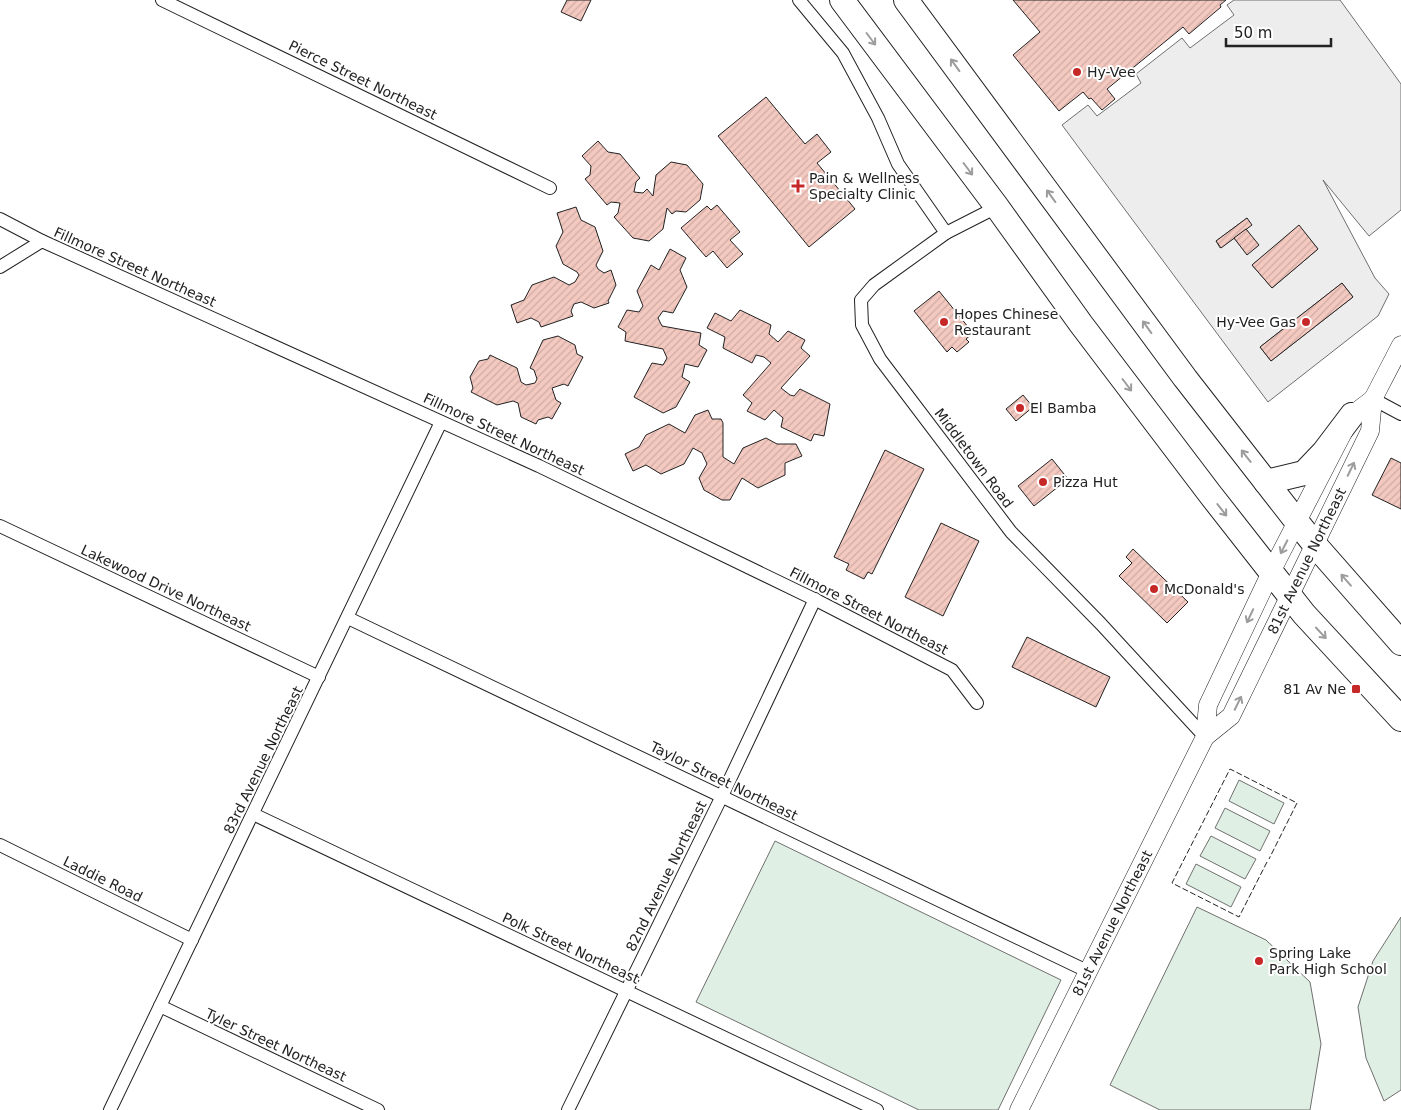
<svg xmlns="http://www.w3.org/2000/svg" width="1401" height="1110" font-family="'DejaVu Sans',sans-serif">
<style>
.park{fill:#e0efe3;stroke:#6f6f6f}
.parking{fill:#ededed;stroke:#6f6f6f;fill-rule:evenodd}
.building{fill:url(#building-hatch);stroke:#222}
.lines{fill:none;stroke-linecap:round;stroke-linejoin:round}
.street-casing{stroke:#222;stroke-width:14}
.secondary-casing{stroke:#222;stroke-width:19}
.highway-casing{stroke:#222;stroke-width:26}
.street{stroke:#fff;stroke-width:12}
.secondary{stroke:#fff;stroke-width:18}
.highway{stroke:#fff;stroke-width:24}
.fence{stroke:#222;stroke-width:1;stroke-dasharray:6 2.5;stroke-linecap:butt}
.oneway{stroke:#9c9c9c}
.poi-dot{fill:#c62828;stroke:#fff;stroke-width:2}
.labels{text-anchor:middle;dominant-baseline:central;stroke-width:4;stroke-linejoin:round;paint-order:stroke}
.poi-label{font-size:14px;fill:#222;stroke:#fff;text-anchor:start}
.street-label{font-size:14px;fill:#222;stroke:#fff}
</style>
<defs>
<pattern id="building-hatch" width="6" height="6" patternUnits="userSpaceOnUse" patternTransform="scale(1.25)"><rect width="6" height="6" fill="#f3c9c0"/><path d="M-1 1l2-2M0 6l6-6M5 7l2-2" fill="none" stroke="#d0aca5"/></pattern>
</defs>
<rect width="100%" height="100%" fill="#fff"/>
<g class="park">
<path d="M1239,780l45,23 -10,21 -45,-23z"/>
<path d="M1225,808l45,23 -10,20 -45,-23z"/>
<path d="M1211,836l45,23 -11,20 -45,-23z"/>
<path d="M775,841l286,139 -63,130h-79l-223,-108z"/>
<path d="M1196,864l45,23 -10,20 -45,-23z"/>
<path d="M1197,907l69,33 44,42 11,62 -11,66h-150l-50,-25z"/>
<path d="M1401,917v173l-17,11 -18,-43 -8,-51 15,-46z"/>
</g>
<path class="parking" d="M1234,0h106l61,84v126l-32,26 -46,-56 52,98 14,16 -11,22 -110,86 -206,-277 26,-20 9,11 44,-33 -5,-9 46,-36 8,10 44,-33 -7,-10zM1247,218l-1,11 12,17 -11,8 -13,-16 -14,10 -4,-7zM1299,226l19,23 -46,39 -20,-23zM1342,283l11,14 -82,64 -11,-14z"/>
<g class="building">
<path d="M567,0h24l-10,21 -20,-9z"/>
<path d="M1013,0h213l-6,5 1,2 -32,27 -6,-7 -76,62 8,10 -13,11 -11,-12 -2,1 -6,-7 -24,19 -46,-56 27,-23z"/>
<path d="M766,97l39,47 12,-10 14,18 -14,11 38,46 -46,38 -91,-111z"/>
<path d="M598,141l10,11 12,2 20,24 -4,4 -2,10 9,1 4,-4 6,7 3,-21 15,-13 16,3 16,19 -3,16 -14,12 -10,-1 -4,3 -5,-6 -4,21 -14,12 -16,-3 -19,-21 4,-4 2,-10 -9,-1 -4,3 -22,-26 5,-4 1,-9 -9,-10z"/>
<path d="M717,205l23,27 -10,8 13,14 -16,14 -14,-17 -7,6 -25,-29 26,-22 4,4z"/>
<path d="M576,207l5,13 14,7 8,24 -7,14 2,4 6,4 7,-3 5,15 -8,16 1,2 -15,5 -13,-6 -7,2 -3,7 2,5 -32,11 -2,-5 -8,-4 -14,5 -6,-18 13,-5 8,-15 22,-8 15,8 6,-3 4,-7 -2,-3 -14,-8 -7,-18 7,-14 -6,-19z"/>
<path d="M1247,218l5,7 -31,23 -5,-7z"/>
<path d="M1299,225l19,24 -46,39 -20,-23z"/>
<path d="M1246,229l13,16 -12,10 -13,-17z"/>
<path d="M670,249l16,9 -6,12 7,17 -14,26 -10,-2 -5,7 4,8 39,7 -2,12 8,5 -9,17 -13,-3 -3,13 8,5 -14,25 -13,6 -29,-16 18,-34 11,2 4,-7 -4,-9 -38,-8 1,-9 -8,-5 9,-17 12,2 4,-6 -6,-15 14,-26 8,5z"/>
<path d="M1342,283l11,14 -82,64 -11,-14z"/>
<path d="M939,291l34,42 -7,6 3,3 -12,10 -5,-5 -5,5 -33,-41z"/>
<path d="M740,310l31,15 -2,9 9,8 10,-11 17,9 -4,8 9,8 -29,32 9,7 4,1 6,-7 30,15 -6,32 -10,-2 -3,7 -30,-14 2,-9 -9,-8 -9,10 -18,-9 5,-8 -9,-8 28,-32 -7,-6 -8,-2 -4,8 -29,-15 2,-11 -18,-9 8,-15 16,8z"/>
<path d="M558,336l17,9 2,9 6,3 -15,29 -4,-2 -12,4 4,12 5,3 -9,16 -4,-2 -10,3 -2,4 -15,-7 -3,-14 -5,-2 -16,4 -26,-13 2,-4 -3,-11 9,-16 9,-2 2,-4 27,13 4,14 5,3 9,-2 2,-4 -3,-9 -4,-2 13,-28z"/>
<path d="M1023,395l10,12 -17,14 -10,-12z"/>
<path d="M708,410l4,9h9l2,4v34l11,7 9,-16 23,-10 11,6h19l6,12 -17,7v12l-27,13 -16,-10 -12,22h-8l-18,-10 -5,-12 8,-14 -5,-11 -9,-5 -9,16 -23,10 -15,-9 -13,6 -8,-17 14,-7 7,-12 23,-11 16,9 10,-18z"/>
<path d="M885,450l39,19 -52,105 -4,-2 -4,7 -18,-9 3,-6 -15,-7z"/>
<path d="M1391,458l10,5v46l-29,-14z"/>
<path d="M1052,459l16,20 -34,27 -16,-20z"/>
<path d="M941,523l38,18 -36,75 -38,-19z"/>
<path d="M1133,549l55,53 -21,21 -48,-47 13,-13 -6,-6z"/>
<path d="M1027,637l83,40 -14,30 -84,-40z"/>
</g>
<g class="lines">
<defs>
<g id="street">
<path d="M162,0l388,188"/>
<path d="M799,0l44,53 35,65 20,46 48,69"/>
<path d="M997,207l-51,26 -72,52 -13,15 1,25 18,34 131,173 90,92 104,113"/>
<path d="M0,219l42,22 497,225 279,135 134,69 25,33"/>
<path d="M0,267l42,-26"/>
<path d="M1373,399l28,15"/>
<path d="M0,526l319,151"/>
<path d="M348,618l739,353"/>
<path d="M253,814l624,296"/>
<path d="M0,845l192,95"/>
<path d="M160,1006l218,104"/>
<path d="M110,1110l331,-688"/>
<path d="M568,1110l154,-314 93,-197"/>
</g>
<g id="secondary">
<path id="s1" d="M1205,737l26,-21 139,-285 3,-32 28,-54"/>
<path id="s2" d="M1019,1110l186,-373 3,-32 63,-133 81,-157 21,-16"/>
</g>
<g id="highway">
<path d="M842,0l155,207 84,117 129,170 94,120 97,105"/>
<path d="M906,0l279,378 130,167 86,98"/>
<path d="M1266,482l38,-9 20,-21 28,-37"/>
</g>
</defs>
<use href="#street" class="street-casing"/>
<use href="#secondary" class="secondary-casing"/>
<use href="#highway" class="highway-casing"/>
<use href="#street" class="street"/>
<use href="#secondary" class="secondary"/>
<use href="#highway" class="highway"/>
<path class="fence" d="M1267,862l-28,55 -67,-34 58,-114 67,34 -28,56"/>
</g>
<defs><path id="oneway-shaft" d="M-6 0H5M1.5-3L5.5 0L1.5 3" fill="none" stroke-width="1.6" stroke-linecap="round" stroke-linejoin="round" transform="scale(1.25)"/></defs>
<g class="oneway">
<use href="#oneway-shaft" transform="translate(871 39) rotate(53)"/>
<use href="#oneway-shaft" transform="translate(955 65) rotate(-126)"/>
<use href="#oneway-shaft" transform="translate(968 169) rotate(53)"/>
<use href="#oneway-shaft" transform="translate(1051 196) rotate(-126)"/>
<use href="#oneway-shaft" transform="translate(1147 327) rotate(-126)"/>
<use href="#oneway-shaft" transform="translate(1127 385) rotate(53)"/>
<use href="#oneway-shaft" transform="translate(1246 456) rotate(-128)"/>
<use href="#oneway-shaft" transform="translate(1351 469) rotate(-64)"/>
<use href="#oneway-shaft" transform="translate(1222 510) rotate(52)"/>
<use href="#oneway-shaft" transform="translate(1284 547) rotate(117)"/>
<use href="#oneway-shaft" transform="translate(1346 580) rotate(-131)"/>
<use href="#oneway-shaft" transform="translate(1250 616) rotate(115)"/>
<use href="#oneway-shaft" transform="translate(1321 633) rotate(47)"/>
<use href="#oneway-shaft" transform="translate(1238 703) rotate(-64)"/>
</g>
<g class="poi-dot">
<circle cx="1077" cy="72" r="5"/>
<path d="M795.5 178.5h5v5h5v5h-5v5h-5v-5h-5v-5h5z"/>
<circle cx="944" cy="322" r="5"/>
<circle cx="1306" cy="322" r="5"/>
<circle cx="1020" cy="408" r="5"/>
<circle cx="1043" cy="482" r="5"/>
<circle cx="1154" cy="589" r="5"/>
<rect x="1351" y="684" width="10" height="10" rx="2.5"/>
<circle cx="1259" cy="961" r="5"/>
</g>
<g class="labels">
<g class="poi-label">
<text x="1087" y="72">Hy-Vee</text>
<text x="809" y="178">Pain &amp; Wellness<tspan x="809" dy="16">Specialty Clinic</tspan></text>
<text x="954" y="314">Hopes Chinese<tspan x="954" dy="16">Restaurant</tspan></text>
<text x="1296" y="322" text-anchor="end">Hy-Vee Gas</text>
<text x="1030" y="408">El Bamba</text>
<text x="1053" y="482">Pizza Hut</text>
<text x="1164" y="589">McDonald's</text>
<text x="1346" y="689" text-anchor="end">81 Av Ne</text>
<text x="1269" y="953">Spring Lake<tspan x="1269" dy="16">Park High School</tspan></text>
</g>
<g class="street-label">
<text transform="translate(363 80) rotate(26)">Pierce Street Northeast</text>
<text transform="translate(135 267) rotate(24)">Fillmore Street Northeast</text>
<text transform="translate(504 434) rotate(25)">Fillmore Street Northeast</text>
<text transform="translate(974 458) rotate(53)">Middletown Road</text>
<text stroke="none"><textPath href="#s1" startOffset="206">81st Avenue Northeast</textPath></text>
<text transform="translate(166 588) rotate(25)">Lakewood Drive Northeast</text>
<text transform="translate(869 611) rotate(27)">Fillmore Street Northeast</text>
<text transform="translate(263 760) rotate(-64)">83rd Avenue Northeast</text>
<text transform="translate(724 781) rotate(26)">Taylor Street Northeast</text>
<text transform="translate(666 876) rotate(-64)">82nd Avenue Northeast</text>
<text transform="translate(103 879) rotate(26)">Laddie Road</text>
<text stroke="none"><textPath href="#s2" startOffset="209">81st Avenue Northeast</textPath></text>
<text transform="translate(571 948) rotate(25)">Polk Street Northeast</text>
<text transform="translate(276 1045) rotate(25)">Tyler Street Northeast</text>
</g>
</g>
<path d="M1226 38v8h105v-8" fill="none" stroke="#222222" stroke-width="2.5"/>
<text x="1234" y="38" font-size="15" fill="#222222" stroke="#ffffff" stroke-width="4" paint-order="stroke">50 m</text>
</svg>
